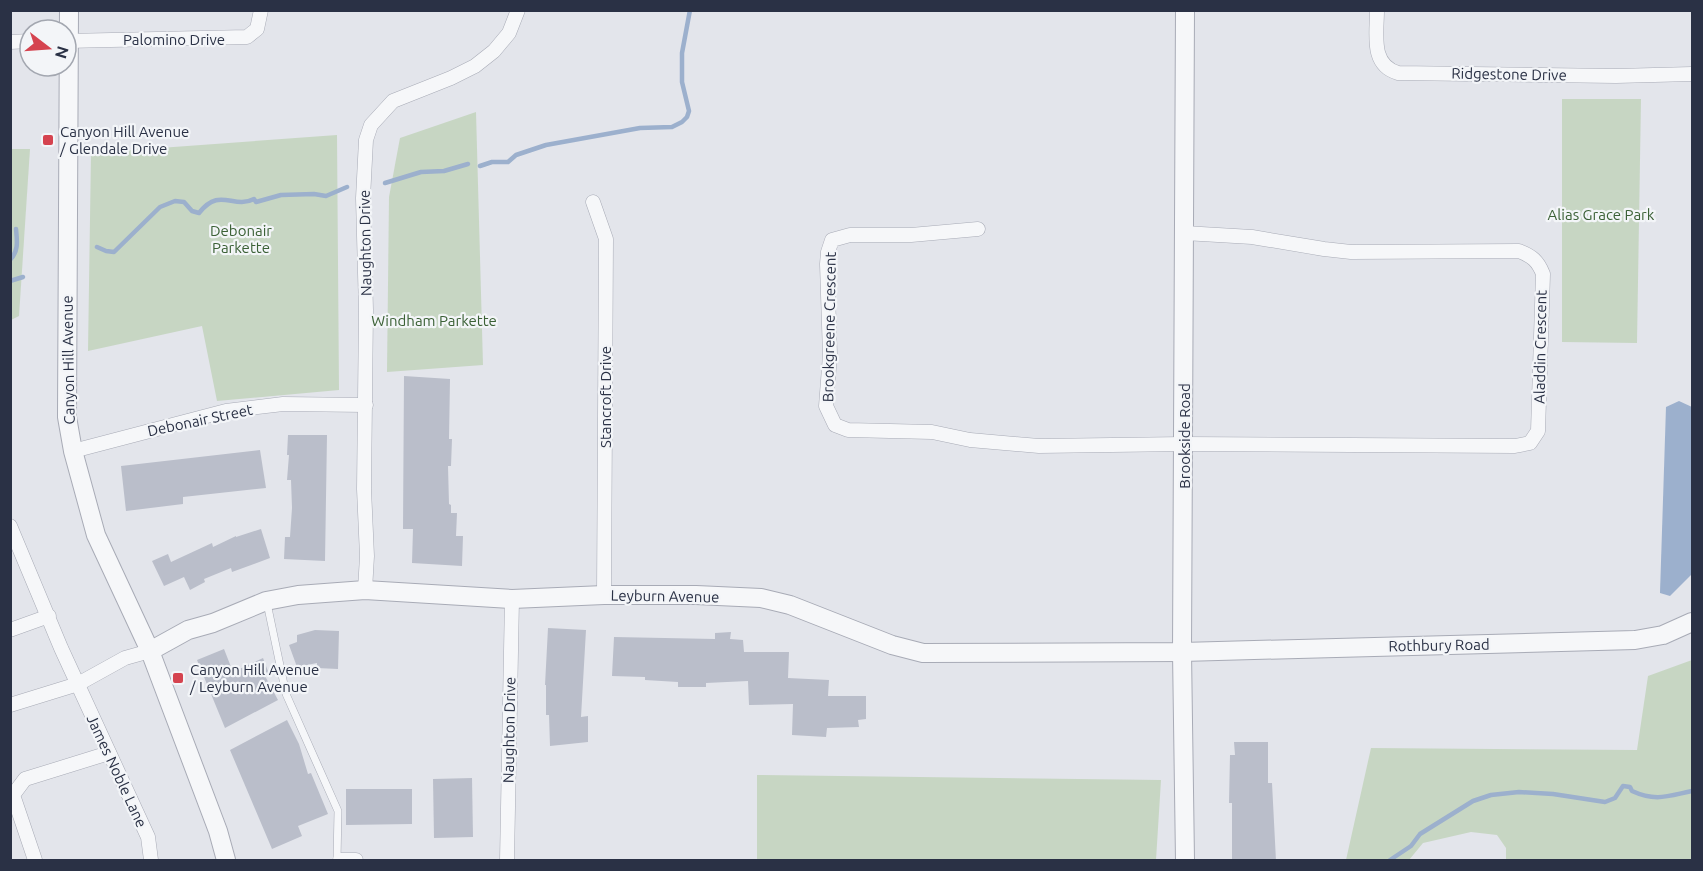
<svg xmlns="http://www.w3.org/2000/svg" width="1703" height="871" font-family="Ubuntu,sans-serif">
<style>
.green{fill:#c7d6c3}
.water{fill:#9cb0cd}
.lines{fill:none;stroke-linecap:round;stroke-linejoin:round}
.stream{stroke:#9cb0cd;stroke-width:4.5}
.building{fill:#babeca}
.service-casing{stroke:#a8abb6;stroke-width:8}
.minor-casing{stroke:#a8abb6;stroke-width:15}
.tertiary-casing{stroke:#a8abb6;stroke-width:20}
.service{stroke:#f6f7f9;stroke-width:7}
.minor{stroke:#f6f7f9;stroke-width:14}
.tertiary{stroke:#f6f7f9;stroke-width:18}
.poi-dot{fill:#d5434f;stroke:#f3f5f8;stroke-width:2}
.labels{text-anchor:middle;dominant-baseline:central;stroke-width:4.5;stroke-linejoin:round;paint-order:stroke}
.street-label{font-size:15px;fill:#2a3145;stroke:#f3f5f8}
.poi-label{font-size:15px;fill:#2a3145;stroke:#f3f5f8;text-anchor:start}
.park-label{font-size:15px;fill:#3b6136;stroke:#f3f5f8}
</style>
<rect width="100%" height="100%" fill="#e3e5eb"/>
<g class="green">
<path d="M1562,99h79l-4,244 -75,-1z"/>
<path d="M476,112l7,253 -96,7 2,-175 11,-59z"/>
<path d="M337,135l2,255 -122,11 -15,-75 -114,25 3,-198z"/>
<path d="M11,149h19l-11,167 -8,4z"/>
<path d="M1692,660v200h-186v-12l-9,-13 -26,-3 -48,11 -14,17h-63l25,-112 266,2 11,-74z"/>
<path d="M757,775l404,5 -5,80h-399z"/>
</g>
<path class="water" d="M1679,401l13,6v167l-22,22 -10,-3 6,-186z"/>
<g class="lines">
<g class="stream">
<path d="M480,166l12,-4h16l8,-7 30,-10 94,-17 32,-1 10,-5 5,-5 2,-6 -7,-29v-29l8,-43"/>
<path d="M385,183l36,-11 23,-1 24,-7"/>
<path d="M97,247l9,4 8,1 46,-45 15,-6 9,1 8,9 7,2c21,-27 34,-3 55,-14l2,3 25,-7 33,-1 12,2 21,-9"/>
<path d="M10,260c9,-9 7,-20 6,-31"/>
<path d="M10,281l13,-4"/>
<path d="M1390,860l21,-14 9,-12 53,-33 18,-6 28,-3 34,2 52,8 10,-4 8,-12 7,1 2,4c24,11 36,5 60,0"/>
</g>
</g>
<g class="building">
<path d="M404,376l46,3 -1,60h3l-1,27h-3l1,38 2,1v8h6l-1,23h7l-1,30 -50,-3 1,-34h-10z"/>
<path d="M288,435h39l-2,126 -41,-2 1,-22h5l2,-29 -1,-28h-4l2,-25h-2z"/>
<path d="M260,450l6,38 -83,9v7l-57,7 -5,-45z"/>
<path d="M261,529l9,29 -38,14 -1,-4 -27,11 1,3 -15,8 -6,-13 -20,9 -12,-25 16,-7 3,8 41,-19 1,4 23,-11v1z"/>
<path d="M548,628l38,2 -5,87 7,-1v26l-38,4 -1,-31h-3v-30h-1z"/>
<path d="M315,630l24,1 -1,38 -21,-1v-5l-20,4 -8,-22 8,-3v-7z"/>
<path d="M731,632l-1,7 13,1 1,12h45l-1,26 41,2 -1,16h38v23l-8,1 1,7 -32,1 -1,9 -34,-2 1,-31 -44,1 -1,-24 -42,2v4h-28v-5l-33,-2v-3l-33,-1 2,-39 101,2v-6z"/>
<path d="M224,649l9,23 30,-14 6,16 -4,2 13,24 -53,28 -28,-68z"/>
<path d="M287,720l12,24 9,30 3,-1 17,41 -30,12 4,10 -30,13 -42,-99z"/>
<path d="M1234,742h34v41h4l4,78h-44v-58h-3l1,-48h5z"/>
<path d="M472,778l1,59 -39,1 -1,-59z"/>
<path d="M346,789h66v35l-66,1z"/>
</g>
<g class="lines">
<defs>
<path id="service" d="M267,603l19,91 52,117 -1,49"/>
<g id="minor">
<path d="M1377,10c0,24 -7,55 21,63l218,3 76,-2"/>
<path d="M66,41l181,-4 10,-8 4,-19"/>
<path d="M10,42l20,-1"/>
<path d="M593,202l13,37 -2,356"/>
<path d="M978,229l-67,6h-61l-18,5 -4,12 -1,12 3,91 -4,51 9,19 13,5 84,2 38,8 69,6 145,-2 331,2 15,-3 8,-12 5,-157c-5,-13 -11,-18 -24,-23l-168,1 -27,-3 -72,-12 -68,-4"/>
<path d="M73,451l153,-40 57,-7 83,1"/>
<path d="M10,526l51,122 87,189 3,23"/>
<path d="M365,590l2,-34 -3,-67 2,-179 -3,-112 3,-58 5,-15 22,-24 58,-23 24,-12 19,-15 15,-18 9,-23"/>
<path d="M10,630l39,-14"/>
<path d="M10,705l68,-21 47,-26 25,-7"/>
<path d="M35,860l-22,-65 12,-16 84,-26"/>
<path d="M340,860h16"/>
<path d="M507,860l5,-261"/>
</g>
<g id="tertiary">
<path d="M69,10l-2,407 6,34 23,84 54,116 68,180 8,29"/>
<path d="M1185,10l-3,642 3,208"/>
<path d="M150,651l38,-21 25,-7 53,-22 32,-6 67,-5 147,9 92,-4h92l65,3 29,7 102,40 31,8 259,-1 453,-12 28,-5 29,-13"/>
</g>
</defs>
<use href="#service" class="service-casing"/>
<use href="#minor" class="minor-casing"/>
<use href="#tertiary" class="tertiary-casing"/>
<use href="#service" class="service"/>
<use href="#minor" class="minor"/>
<use href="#tertiary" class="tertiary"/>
</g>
<g class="poi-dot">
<rect x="42" y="134" width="12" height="12" rx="3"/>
<rect x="172" y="672" width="12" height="12" rx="3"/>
</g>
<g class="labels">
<g class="street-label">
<text x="174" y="39">Palomino Drive</text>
<text transform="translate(1509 74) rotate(1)">Ridgestone Drive</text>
<text transform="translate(365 243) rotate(-91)">Naughton Drive</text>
<text transform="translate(829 327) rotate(-89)">Brookgreene Crescent</text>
<text transform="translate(1540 347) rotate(-89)">Aladdin Crescent</text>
<text transform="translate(68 360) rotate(-91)">Canyon Hill Avenue</text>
<text transform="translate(605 397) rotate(-90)">Stancroft Drive</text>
<text transform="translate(200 420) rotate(-12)">Debonair Street</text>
<text transform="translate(1184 436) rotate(-90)">Brookside Road</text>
<text transform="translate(665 596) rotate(1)">Leyburn Avenue</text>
<text transform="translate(1439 645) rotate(-1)">Rothbury Road</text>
<text transform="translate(509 730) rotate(-89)">Naughton Drive</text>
<text transform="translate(117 771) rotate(65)">James Noble Lane</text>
</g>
<g class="poi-label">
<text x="60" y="131">Canyon Hill Avenue<tspan x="60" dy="17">/ Glendale Drive</tspan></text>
<text x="190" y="669">Canyon Hill Avenue<tspan x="190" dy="17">/ Leyburn Avenue</tspan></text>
</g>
<g class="park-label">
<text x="1601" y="214">Alias Grace Park</text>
<text x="241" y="230">Debonair<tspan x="241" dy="17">Parkette</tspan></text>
<text x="434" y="320">Windham Parkette</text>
</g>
</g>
<rect width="1703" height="871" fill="none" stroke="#2a3145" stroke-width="24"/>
<g transform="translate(48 48) rotate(107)"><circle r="28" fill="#f3f5f8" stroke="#a3a7b0" stroke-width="1.5"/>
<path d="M0-4.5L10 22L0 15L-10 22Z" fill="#d5434f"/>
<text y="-9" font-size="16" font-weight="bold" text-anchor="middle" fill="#2a3145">N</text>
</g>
</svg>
